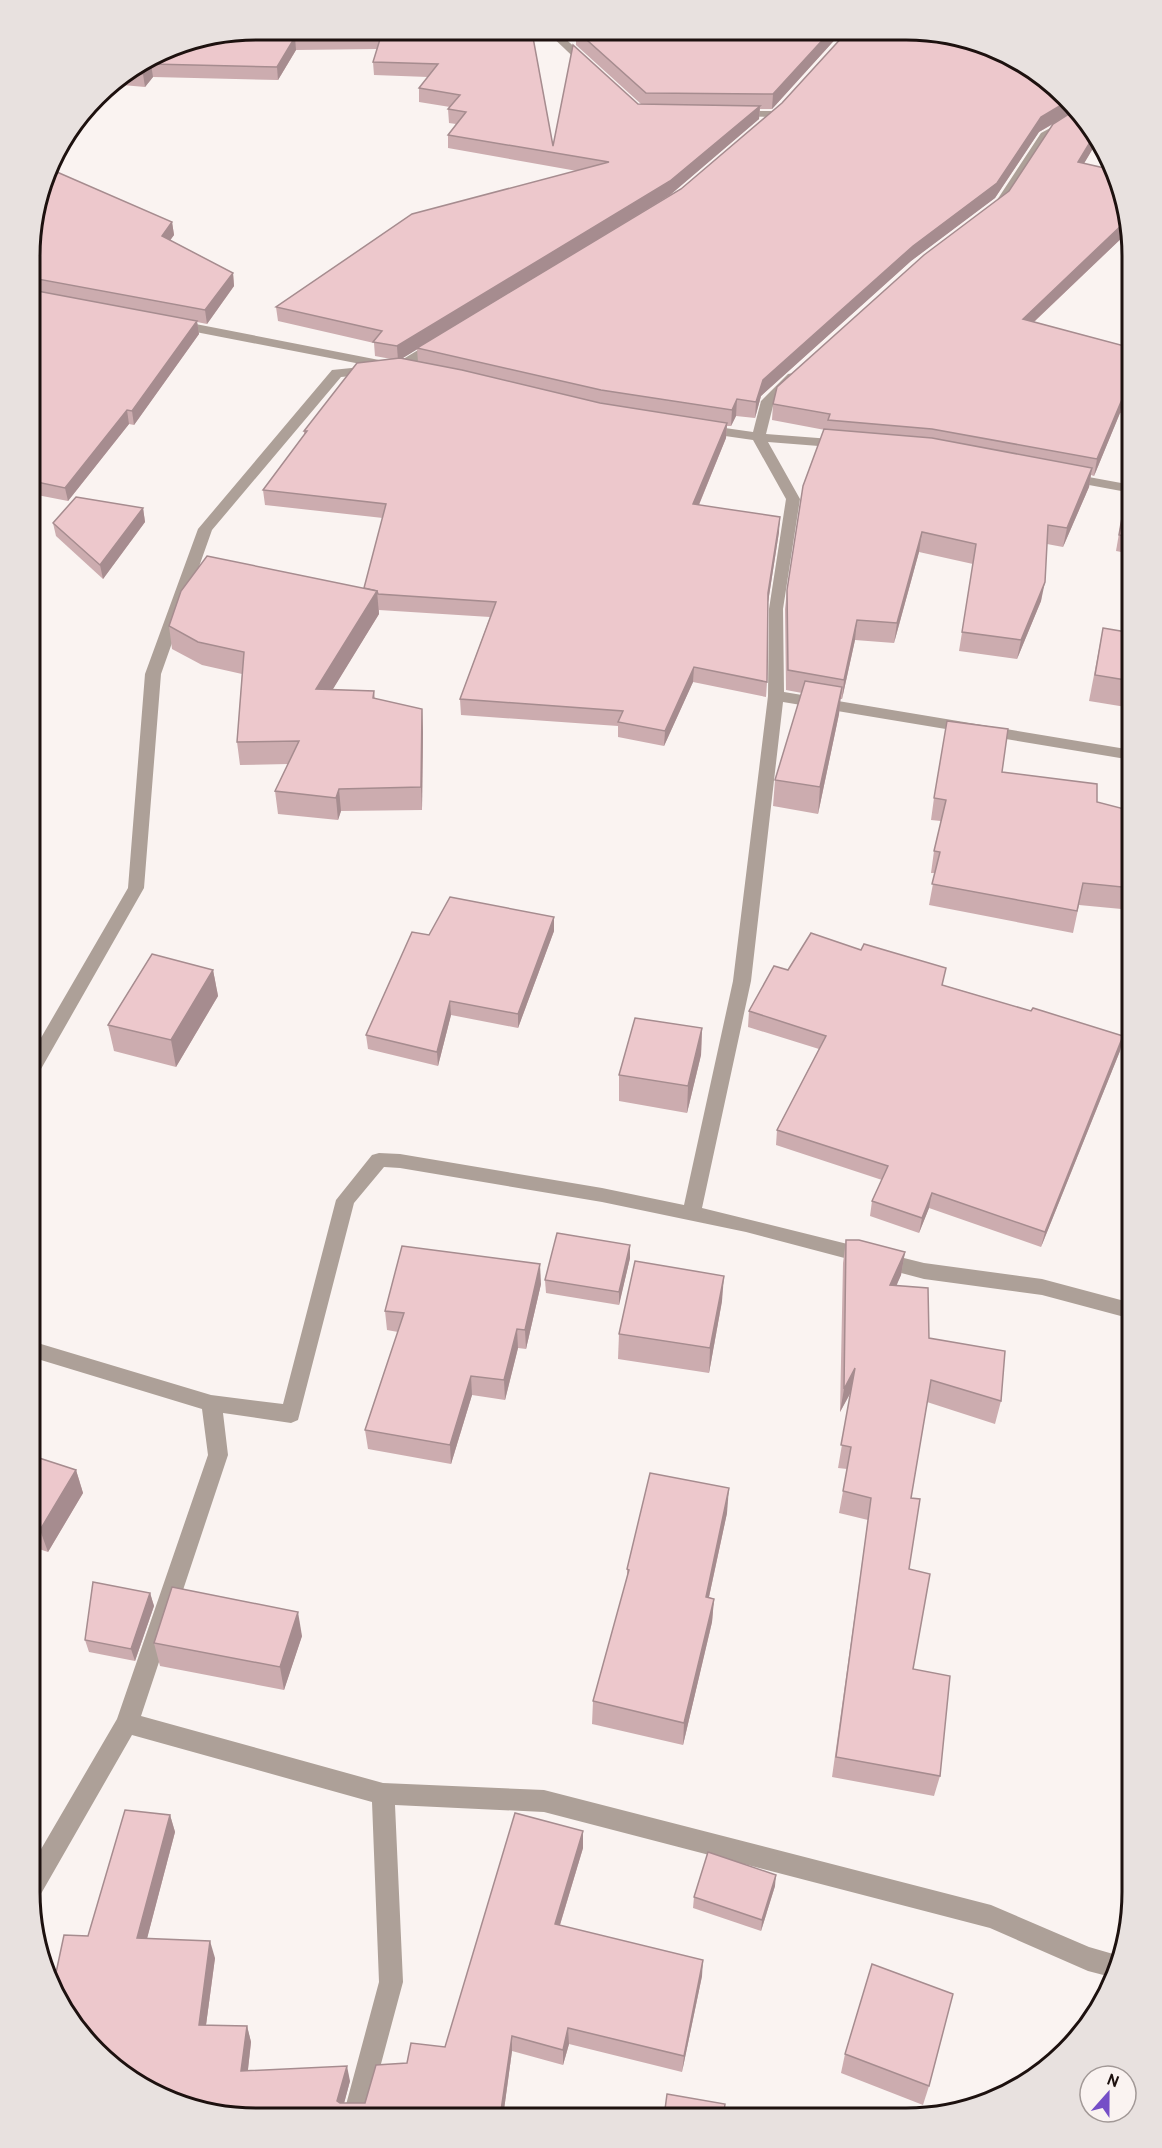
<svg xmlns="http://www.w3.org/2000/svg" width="1162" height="2148" font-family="Overpass,sans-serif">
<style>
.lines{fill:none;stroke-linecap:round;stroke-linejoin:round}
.minor{fill:#ada098;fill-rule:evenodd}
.wall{fill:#ccacaf;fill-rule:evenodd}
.shaded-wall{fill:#a68c8f}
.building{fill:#edc8cc;stroke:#a68c8f;stroke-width:1.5}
.rim{fill:none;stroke:#1d110f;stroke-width:3}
</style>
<rect width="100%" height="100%" fill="#faf3f1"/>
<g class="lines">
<g class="minor">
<path d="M547,32h11l34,31v4h-8z"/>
<path d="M736,111h40l6,3 -6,3 -44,-1 -2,-2z"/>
<path d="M1065,120l4,1v4l-20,12 -44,68 -10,8h-8l-2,-3 12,-10 44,-67z"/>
<path d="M175,320l199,39 5,1 2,3 -2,3 16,-2 38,-23 5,-1 6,4 -41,27 -62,6 -129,153 -51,144 -17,214 -107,188 -6,2v-23l97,-167 17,-214 53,-145 134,-159 39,-4 -201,-39 -1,-3z"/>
<path d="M793,373l7,4 -26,25 -8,32 78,6 7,4 -7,4 -76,-6 32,57 -17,110 1,83 348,58v10l-349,-58 -32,279 -49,227 222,55 118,16 90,24v16l-90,-24 -118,-16 -178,-47 -144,-30 -202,-34 -16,-1 -30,36 -56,217 -7,3 -68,-10 5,42 -87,261 242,67 161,7 447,115 98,42 31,9 -5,22 -27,-7 -98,-43 -446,-116 -149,-7 8,177 -36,134h-24l36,-134 -7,-180 -240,-67 -94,164 -6,3 -2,-34 87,-149 91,-264 -6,-46 -171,-52v-16l180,54 72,9 53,-204 36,-45 7,-2 21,1 202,34 82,17 49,-224 35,-285 1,-87 17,-110 -33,-59 -49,-7 -7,-4 7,-4 49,7 8,-31 27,-27z"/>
<path d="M1067,473l65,12v8l-70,-13 -2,-3 2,-3z"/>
</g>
</g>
<g class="wall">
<path d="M257,30l275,2 21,114 85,-42h3l-65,-59v-13l264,2 -68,75h-12l-1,10 -89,76 -143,87 154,-93 101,-86 63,-69 253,106 -14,23 36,21 8,48 -94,90 98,26v68l-12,-3 -26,63 -3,-1 -2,12 -26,60 -16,-3 -6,57 -24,58 -58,-8 14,-87 -54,-12 -25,91 -39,-3 -13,59h-2l-1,15 -21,100 -45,-8 2,-26 27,-87 -16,-3 -1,-81 2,-19 38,-160 -53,-10 1,-16 236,-213 44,-67 -14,8 -44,66 -84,63 -150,135 -6,22 -19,-2 -5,10h-4l-1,12 -27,67 80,27 -11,70 -1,80 -1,15 -73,-15 -29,64 -46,-9v-11l-157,-11 -1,-16 30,-82 -111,-7v4l-47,76 42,1 1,8 47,10 1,23 -1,78 -81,1 -3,9 -60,-6 -3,-23 13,-27 -48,1 -3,-23 5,-68 -40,-9 -30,-16 -3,-23 195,-38 19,-70 -118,-13 -2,-15 41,-55v-4l87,-72 -16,-3 -1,-13 -96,-22 -2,-14 301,-136 -129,-23v-13l8,-11 -7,-1 -1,-14 2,-2 -31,-5v-14l9,-11 -54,-2 -1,-13 4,-13 -81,1 -18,30 -125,-3 -8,10 -34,-3 59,-37zM417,349l1,13 -17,-3z"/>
<path d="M172,222l2,13 -4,5 63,33 1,13 -27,38 -10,-2 2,12 -65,91 -5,-1 -61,77 -36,-7v-267z"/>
<path d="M1132,458v96l-16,-3z"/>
<path d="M143,508l2,14 -42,57 -47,-43 -3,-13z"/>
<path d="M1103,628l29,5v75l-43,-7z"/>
<path d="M1002,772l95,30 35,9v99l-53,-5 -6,28 -144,-28 6,-32h-4l3,-22 7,-30 -10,-1 3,-22z"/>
<path d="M554,931l-36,97 -67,-13 -13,51 -70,-17 -2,-14 63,-100z"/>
<path d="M213,970l5,26 -42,71 -62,-16 -6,-26z"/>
<path d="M788,970l155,15 88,26 92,25 -3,15 -79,196 -112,-39 -10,25 -49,-17 2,-15 10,-21 -106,-35 1,-15 42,-81 -71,-22 1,-16z"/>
<path d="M702,1028l-1,27 -14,58 -68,-12v-26z"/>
<path d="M846,1240l59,12 -4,23 -5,10 33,53 72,63 -6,23 -68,-22 -16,96 -2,71 4,100 27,107 -6,20 -102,-19 36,-257 -29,-7 8,-44 -9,-1 13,-76 -11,20 3,-149z"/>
<path d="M630,1245v13l-11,47 -73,-12 -1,-13z"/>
<path d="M541,1284l-15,65 -8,-1 -13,52 -33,-5 -21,69 -83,-15 -3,-19 33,-98 -11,-2 -2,-19z"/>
<path d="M722,1301l-13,72 -91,-14 1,-25z"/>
<path d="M30,1455l46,15 7,23 -35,59 -18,-6z"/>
<path d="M727,1513l-18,84 5,2 -2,23 -29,123 -91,-21 1,-23 34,-122v-10z"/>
<path d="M150,1593l4,13 -19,55 -46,-9 -4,-12z"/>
<path d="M302,1636l-18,54 -124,-24 -6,-23z"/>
<path d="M1132,1764v88l-6,-1z"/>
<path d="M170,1815l5,17 -28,106 68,20 -9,67 41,1 4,16 -3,28 102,11 -6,22h21l42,-40 38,-16 138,-216v17l-23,77 142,51 -20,96 -113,-28 -6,21 -51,-14 -9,66 -276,-1 -57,-15 -82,-165z"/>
<path d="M775,1886l-14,45 -68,-23 1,-11z"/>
<path d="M845,2054l84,32 -6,19 -82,-32z"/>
</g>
<g class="shaded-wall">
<path d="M828,34h12l-68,75 1,-15z"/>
<path d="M295,37l1,13 -18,30 -1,-13z"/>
<path d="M151,64l2,13 -8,10 -2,-13z"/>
<path d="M1068,101l8,9 -37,22 -44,66 -84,63 -150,135 -6,22 1,-16 7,-22 278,-263z"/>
<path d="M760,106l-1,13 -89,76 -272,166 -1,-15z"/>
<path d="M1095,134l3,6 -22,37 2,-15z"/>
<path d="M1126,221l2,11 -108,103 3,-16z"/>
<path d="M172,222l2,13 -10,14 -2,-13z"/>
<path d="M233,273l1,13 -27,38 -2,-14z"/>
<path d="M197,321l2,13 -65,91 -2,-14z"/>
<path d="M1123,397l-3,16 -26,63 3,-17z"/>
<path d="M737,399l-1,17 -5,10 1,-16z"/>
<path d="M127,410l2,14 -61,77 -3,-13z"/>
<path d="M727,423l-1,15 -33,81v-15z"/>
<path d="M1092,468l-3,19 -26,60 4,-19z"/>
<path d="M143,508l2,14 -42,57 -3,-14z"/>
<path d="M780,517l-1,15 -12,77 1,-16z"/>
<path d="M922,532l-3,20 -25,91 3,-20z"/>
<path d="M1045,582l-4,19 -24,58 4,-19z"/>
<path d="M377,591l2,23 -60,98 -3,-23z"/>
<path d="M857,620l-2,20 -13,59 2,-19z"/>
<path d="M694,667l-1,15 -29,64 1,-15z"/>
<path d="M842,687l-3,27 -21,100 2,-27z"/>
<path d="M422,709l1,23 -1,78 -1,-23z"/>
<path d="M339,789l2,22 -3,9 -2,-22z"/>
<path d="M554,917v14l-36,97v-14z"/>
<path d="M213,970l5,26 -42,71 -5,-27z"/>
<path d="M450,1001l1,14 -13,51 -1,-14z"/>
<path d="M702,1028l-1,27 -14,58 1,-27z"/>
<path d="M1123,1036l-3,15 -79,196 4,-15z"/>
<path d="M932,1193l-3,15 -10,25 3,-15z"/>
<path d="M630,1245v13l-11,47v-13z"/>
<path d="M905,1252l-4,23 -14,33 3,-23z"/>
<path d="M540,1264l1,20 -15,65 -1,-19z"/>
<path d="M724,1276l-2,25 -13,72 1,-25z"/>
<path d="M517,1329l1,19 -13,52 -1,-20z"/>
<path d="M855,1368l-3,22 -12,22 4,-23z"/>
<path d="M471,1376l1,19 -21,69 -1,-19z"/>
<path d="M76,1470l7,23 -35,59 -8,-22z"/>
<path d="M729,1488l-2,25 -23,107 2,-23z"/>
<path d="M150,1593l4,13 -19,55 -4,-12z"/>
<path d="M714,1599l-2,23 -29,123 1,-22z"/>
<path d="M298,1612l4,24 -18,54 -4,-23z"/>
<path d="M170,1815l5,17 -32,122 -6,-16z"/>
<path d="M583,1831v17l-28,93v-17z"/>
<path d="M776,1875l-1,11 -14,45 1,-11z"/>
<path d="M210,1941l5,17 -11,82 -5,-15z"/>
<path d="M703,1960l-1,16 -20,96 2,-16z"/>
<path d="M247,2026l4,16 -5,44 -5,-15z"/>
<path d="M568,2028l1,16 -6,21v-15z"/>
<path d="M512,2036v15l-9,66h-3z"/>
<path d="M347,2066l3,15 -9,34 -4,-14z"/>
</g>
<g class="building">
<path d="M257,30l275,2 21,114 20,-101 65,59 122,2 -90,75 -273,165 -24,-4 9,-11 -106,-24 136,-93 197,-52 -161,-27 18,-23 -18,-3 12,-14 -41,-7 19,-24 -65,-2 8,-26 -86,1 -18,30 -126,-3 -8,10 -13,-2 40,-25z"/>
<path d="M578,32l250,2 -55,60 -127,-1z"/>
<path d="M845,34h104l56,19 50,33 13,15 -27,16 -44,66 -84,63 -150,134 -7,22 -19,-3 -5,11 -131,-20 -184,-42 264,-159 101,-86z"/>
<path d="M1075,110l19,20 1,4 -17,28 35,8 7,14 6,37 -103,98 109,29v51l-9,-2 -26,62 -165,-30 -104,-9 2,-6 -57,-10 4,-17 147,-132 85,-64 44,-67z"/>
<path d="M50,169l122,53 -10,14 71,37 -28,37 -173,-32v-51z"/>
<path d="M32,290l165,31 -65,90 -5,-1 -62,78 -33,-7z"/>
<path d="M400,358l62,12 138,33 127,20 -34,81 87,13 -12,76 -1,89 -73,-15 -29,64 -47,-9 5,-11 -163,-12 36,-97 -118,-8 -1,-3 -13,-3 22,-84 -123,-14 44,-59h-3l53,-68z"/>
<path d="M824,429l108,9 160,30 -25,60 -19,-3 -3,57 -24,58 -59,-8 14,-88 -54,-12 -25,91 -40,-3 -13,60 -56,-10 -1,-80 16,-104z"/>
<path d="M1129,478h3v59l-13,-2z"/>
<path d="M76,497l67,11 -43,57 -47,-42z"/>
<path d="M207,556l170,35 -61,98 58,2 -1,7 49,11 -1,78 -82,2 -3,9 -61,-7 24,-50 -62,1 7,-90 -46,-10 -29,-16 12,-35z"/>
<path d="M1103,628l29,5v48l-37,-6z"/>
<path d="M805,681l37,6 -22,100 -45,-7z"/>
<path d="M947,721l61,8 -6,43 95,12v18l35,9v77l-49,-5 -6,28 -145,-27 8,-32 -6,-1 12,-51 -12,-2z"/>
<path d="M450,897l104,20 -36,97 -68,-13 -13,51 -71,-17 46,-103 17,3z"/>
<path d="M811,933l50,17 3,-6 82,24 -4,17 89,26 2,-3 90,28 -78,196 -113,-39 -10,25 -50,-17 16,-35 -111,-36 49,-94 -77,-25 25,-45 14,4z"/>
<path d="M152,954l61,16 -42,70 -63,-15z"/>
<path d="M635,1018l67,10 -14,58 -69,-11z"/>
<path d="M557,1233l73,12 -11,47 -74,-12z"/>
<path d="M846,1240h13l46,12 -15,33 38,3 1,50 76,13 -4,50 -70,-21 -20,118 9,1 -11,70 21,5 -17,95 37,7 -10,100 -104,-19 35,-259 -28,-7 8,-44 -10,-2 14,-77 -11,21z"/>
<path d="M402,1246l138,18 -15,66 -8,-1 -13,51 -33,-4 -21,69 -85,-15 39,-117 -19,-2z"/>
<path d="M635,1261l89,15 -14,72 -91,-14z"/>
<path d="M30,1455l46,15 -36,60 -10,-4z"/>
<path d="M650,1473l79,15 -23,109 8,2 -30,124 -91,-22 36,-131 -2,-1z"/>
<path d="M93,1582l57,11 -19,56 -46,-9z"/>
<path d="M172,1587l126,25 -18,55 -126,-24z"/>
<path d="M125,1810l45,5 -33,123 73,3 -11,84 48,1 -6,45 106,-5 -10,35 3,2h25l11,-38 31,-2 4,-20 34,4 70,-234 68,18 -28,93 148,36 -19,96 -116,-28 -5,22 -51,-14 -12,81 -240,-1v-2l-44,-1 -46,-12 -52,-30 -50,-53 -15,-31 11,-52 24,1z"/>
<path d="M708,1852l68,23 -14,45 -68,-23z"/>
<path d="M872,1964l81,30 -24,92 -84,-32z"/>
<path d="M667,2094l58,10 -2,13h-59z"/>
</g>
<path d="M0 0H1162V2148H0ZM256 40H906A216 216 0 0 1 1122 256V1892A216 216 0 0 1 906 2108H256A216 216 0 0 1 40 1892V256A216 216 0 0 1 256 40Z" fill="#e8e1df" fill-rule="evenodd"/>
<path class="rim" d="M256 40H906A216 216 0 0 1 1122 256V1892A216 216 0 0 1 906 2108H256A216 216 0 0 1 40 1892V256A216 216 0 0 1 256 40Z"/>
<g transform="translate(1108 2094) rotate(21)"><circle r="28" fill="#faf3f1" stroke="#a29997" stroke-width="1.5"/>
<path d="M0-4.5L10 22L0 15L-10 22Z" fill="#754ec7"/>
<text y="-9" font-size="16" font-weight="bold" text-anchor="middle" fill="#1d110f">N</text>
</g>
</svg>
